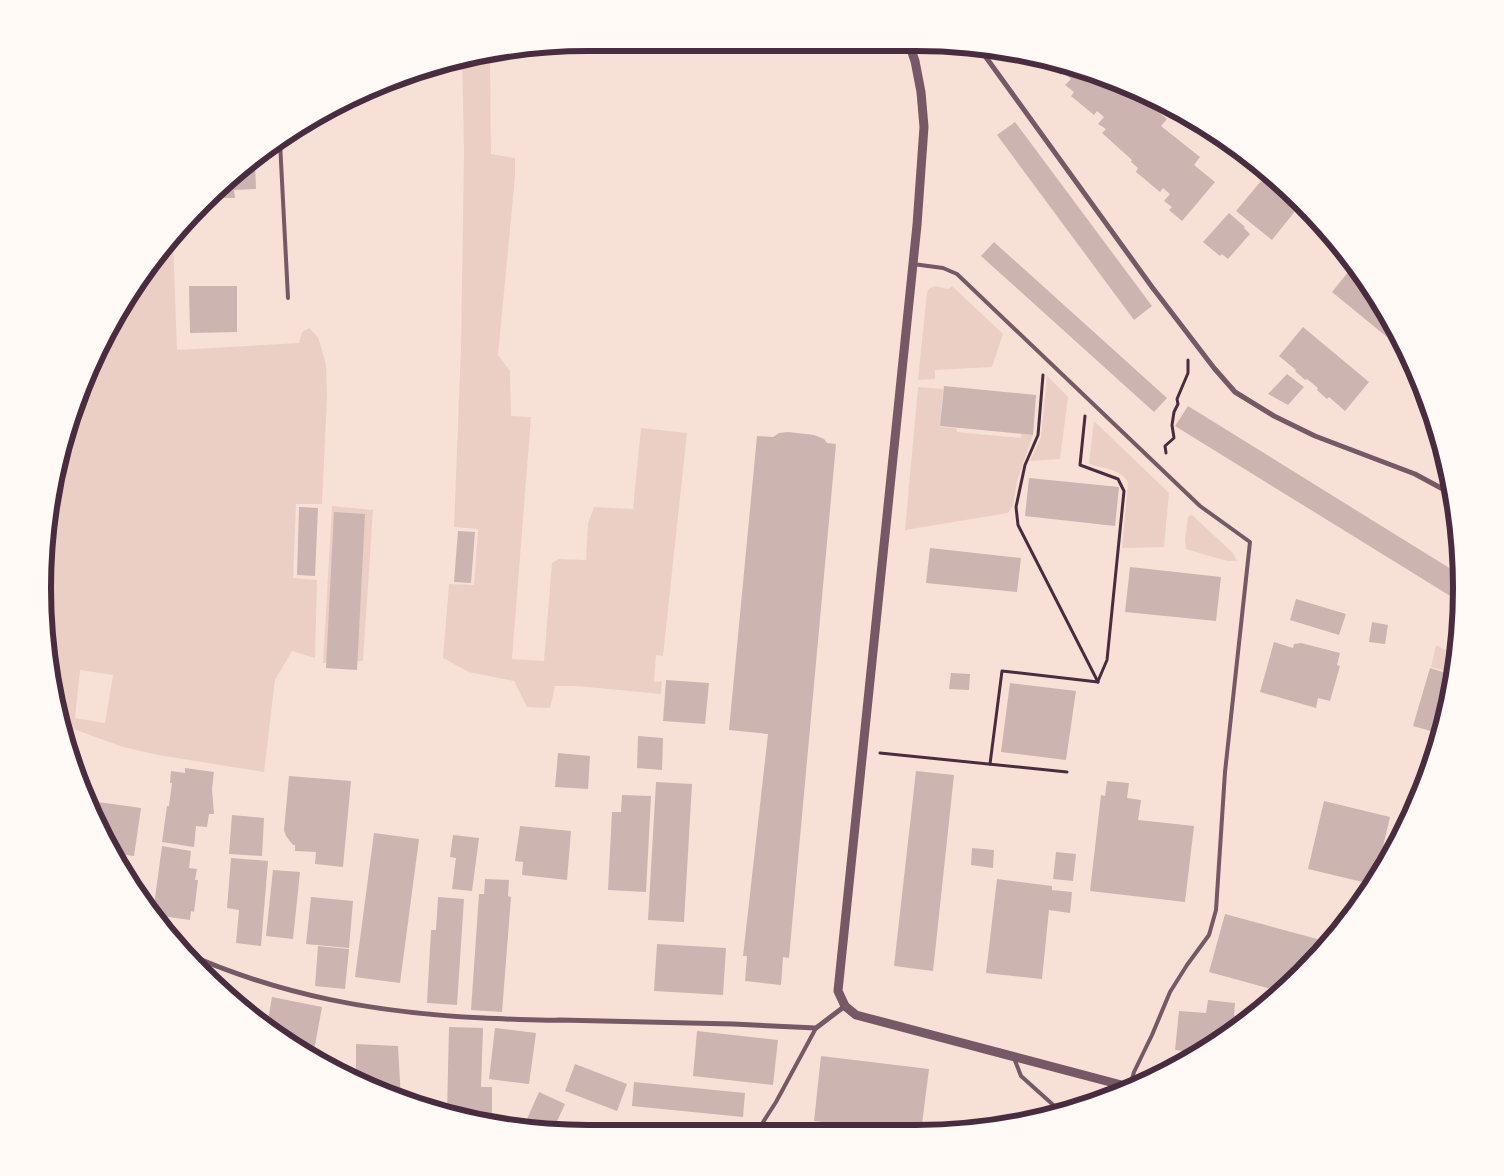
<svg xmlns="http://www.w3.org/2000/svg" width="1504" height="1176" font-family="'Titillium Web',sans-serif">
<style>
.green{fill:#ebcfc5;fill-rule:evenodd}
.building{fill:#ccb4b1}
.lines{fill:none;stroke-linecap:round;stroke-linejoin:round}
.path{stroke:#4a2c40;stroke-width:3}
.service{stroke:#755966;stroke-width:4}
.minor{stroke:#755966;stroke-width:5}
.tertiary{stroke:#755966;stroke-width:9}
.rim{fill:none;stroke:#4a2c40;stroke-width:6}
</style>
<rect width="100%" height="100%" fill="#f7e1d7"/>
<g class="green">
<path d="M490,55l1,99 24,4v19l-17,178 12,16 1,45 20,1 -19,242 32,2 8,-98 7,-4 27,1 2,-36 6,-17 39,2 8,-81 46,5 -24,223 -7,-1 -2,27 8,-1 -1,13 -84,-8h-22l-5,22 -23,-1 -13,-26 -45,-9 -26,-14 6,-74 25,1 4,-56 -24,-2 7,-179 3,-197 -2,-92z"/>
<path d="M173,240l4,110 122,-7 3,-11 7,-4 9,9 8,27 1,33 -5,107h-26l-3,74 24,2 -2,78 -23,-7 -17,29 -11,92 -106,-17 -35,-8 -55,-20 -9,-13 -11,-81 4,-12 -5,-1 -4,-32 16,-129 8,-2 11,-26 3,-31 34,-84zM80,670l33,5 -8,48 -30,-5z"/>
<path d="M936,286l12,3 4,-3 51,48 -11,33 -57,3v9l-17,1 9,-88 3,-4z"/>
<path d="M1047,376l21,21 -8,62 -30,2 11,-24z"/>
<path d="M918,387l25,2 -3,38 16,1 1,4 64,6 1,-4 11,1 -16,46 -4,25 -5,7 -103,17z"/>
<path d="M1094,421l75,72 -5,54 -42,1 6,-65c-5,-13 -24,-15 -36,-18l-3,-2z"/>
<path d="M332,506l41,4 -10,151 -40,2z"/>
<path d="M1192,515l41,38 4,8h-10l-41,-12 -1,-10 3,-22 1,-1z"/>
<path d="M1436,645l19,10 -3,18 -21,-6z"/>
</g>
<g class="building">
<path d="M1044,62l48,10 40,18 35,29 -6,7 39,31 -6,8 21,17 -33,39 -13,-11 3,-3 -8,-6 6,-7 -7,-6 -3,4 -24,-20 2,-4 -7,-6 1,-2 -30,-27 4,-4 -8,-5 6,-7 -7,-6 -3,4 -23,-19 3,-4 -9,-7 6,-6 -8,-7 -2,3z"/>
<path d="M1015,122l137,184 -18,14 -137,-185z"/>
<path d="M255,162l1,27 -22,1 1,8h-23v-3z"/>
<path d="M1265,178l29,23 -3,5 5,4 -24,30 -36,-29 25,-30 1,1z"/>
<path d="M1229,213l16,14 -1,1 6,6 -22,25 -6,-5 -2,2 -17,-14z"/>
<path d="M994,242l173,156 -13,14 -173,-156z"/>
<path d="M1353,266l35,49 13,27 -3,4 -66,-54z"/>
<path d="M189,286h48v46l-47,1z"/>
<path d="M1303,327l66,55 -24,29 -16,-14 -2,2 -10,-9 1,-2 -11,-9 -2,1 -10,-9 1,-1 -17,-14z"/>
<path d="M1287,374l17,13 -16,18 -20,-11z"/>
<path d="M944,386l92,9 -3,40 -93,-9z"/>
<path d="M1188,406l271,168 1,28 -285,-176z"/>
<path d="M788,432l26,3 10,4 3,4 9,1 -47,514 -6,-1 -2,28 -36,-4 2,-25h-4l25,-222 -39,-4 28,-294 16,1 6,-4z"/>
<path d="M1029,478l90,9 -4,39 -90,-10z"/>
<path d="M299,507l19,1 -3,68 -18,-1z"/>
<path d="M334,512l31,2 -8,156 -31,-2z"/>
<path d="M458,531l17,1 -4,51 -17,-1z"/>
<path d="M930,548l91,10 -4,34 -91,-9z"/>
<path d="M1130,567l91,10 -5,44 -91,-9z"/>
<path d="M1296,599l50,15 -7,21 -49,-15z"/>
<path d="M1372,622l16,3 -3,19 -16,-2z"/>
<path d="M1274,642l19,6 1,-4 7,-1 39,10 -3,12 3,1 -10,35 -12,-3 -2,10 -56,-16z"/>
<path d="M1430,668l22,7 -11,59 -28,-8z"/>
<path d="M951,673l19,1 -1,16 -20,-1z"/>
<path d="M666,680l43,3 -4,41 -42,-3z"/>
<path d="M1010,683l66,8 -10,69 -65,-8z"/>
<path d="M638,736l25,2 -1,32 -25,-2z"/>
<path d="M558,753l32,3 -2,33 -33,-2z"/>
<path d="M185,768l29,4 -2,17 2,25h-5l-2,13 -11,-1 -2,21 -32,-5 5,-36h2l3,-23h-2l1,-12 14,2z"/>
<path d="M916,771l38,4 -21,196 -39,-5z"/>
<path d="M289,776l62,5 -8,86 -28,-3 1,-12 -21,-1v-6h-2l-7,-9 -2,-6z"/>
<path d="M1107,781l22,2 -2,15 14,2 -3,20 56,6 -9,76 -95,-11 11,-96 4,1z"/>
<path d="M656,782l36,2 -8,138 -36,-2z"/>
<path d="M622,795l29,1 -5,96 -38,-2 4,-78h9z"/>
<path d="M1324,801l66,16 -14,59 -5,8 -63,-15z"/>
<path d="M98,802l43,6 -7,48 -22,-3 -16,-39z"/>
<path d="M232,815l32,3 -2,38 -33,-2z"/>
<path d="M520,826l51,5 -4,49 -45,-5 1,-13 -8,-1z"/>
<path d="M374,833l45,6 -19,144 -45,-6z"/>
<path d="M453,835l26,3 -7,53 -20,-2 4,-31 -6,-1z"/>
<path d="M162,846l29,5 -2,17 8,1 -2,11h3l-4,32 -3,-1 -1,9 -35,-5 -2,-2z"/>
<path d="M972,848l22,2 -1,18 -22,-3z"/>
<path d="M1056,852l20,2 -3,27 -20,-2z"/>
<path d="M231,858l37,3 -7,85 -25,-3 3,-33 -12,-2z"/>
<path d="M273,870l27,2 -7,67 -27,-3z"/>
<path d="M485,879l24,1 -1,16 3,1 -9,115 -31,-2 8,-116h5z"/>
<path d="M997,879l55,7v4l20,2 -2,21 -21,-3 -7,69 -56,-6z"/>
<path d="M311,897l42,4 -4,47 -43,-4z"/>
<path d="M438,897l26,2 -7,106 -30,-2 4,-73h5z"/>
<path d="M1225,914l103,28 -46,50 -73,-20z"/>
<path d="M657,944l69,4 -3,47 -69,-4z"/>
<path d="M318,946l31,3 -4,40 -30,-3z"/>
<path d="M272,997l50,10 -9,49 -21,-11 2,-9 -20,-4 -7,-6z"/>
<path d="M1208,1000l27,3 -1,13 14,2 -48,35 -25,-3 4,-39 27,2z"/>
<path d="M449,1027l34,1 -2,59h11v37l-10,-1 -35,-10z"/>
<path d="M495,1028l41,5 -7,51 -40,-5z"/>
<path d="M697,1031l81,9 -5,45 -80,-9z"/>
<path d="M356,1044l42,2 3,53 -21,-7 -24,-13z"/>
<path d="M821,1056l108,13 -8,63h-10l-97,-11z"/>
<path d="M575,1064l52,20 -10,27 -52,-20z"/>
<path d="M634,1082l111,11 -2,24 -111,-11z"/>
<path d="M539,1092l26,12 -12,26 -26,-11z"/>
</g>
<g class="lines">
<g class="path">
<path d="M1043,375l-5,60 -13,30 -9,42 2,18 80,157"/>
<path d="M1085,416l-5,49 38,14 6,12 -17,169 -9,21"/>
<path d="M1166,453l-1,-7 9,-8 -2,-13 2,-13 4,-8 -1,-5 11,-26v-13"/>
<path d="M880,753l187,19"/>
<path d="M990,764l12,-93 96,11"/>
</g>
<g class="service">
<path d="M280,142l8,156"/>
<path d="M913,264l30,4 14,6 243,232 50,36 -25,230 -9,138 -7,25 -22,30 -17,27 -18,43 -18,37 -4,14"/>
<path d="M1014,1058l7,18 39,35"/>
<path d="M756,1133l20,-31 40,-74"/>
</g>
<g class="minor">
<path d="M980,49l172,238 62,81 21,24 39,24 41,20 100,38 37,20"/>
<path d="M183,952c98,44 194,61 301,66 25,1 51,3 76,2l173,4 83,4 29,-22"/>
</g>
<path class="tertiary" d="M909,44l6,17 6,31 3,35 -7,98 -79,766 7,15 11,9 273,72"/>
</g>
<path d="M0 0H1504V1176H0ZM588 51H916A537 537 0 0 1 1453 588V588A537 537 0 0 1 916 1125H588A537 537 0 0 1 51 588V588A537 537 0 0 1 588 51Z" fill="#fffaf5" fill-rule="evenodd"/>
<path class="rim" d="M588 51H916A537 537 0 0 1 1453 588V588A537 537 0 0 1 916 1125H588A537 537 0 0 1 51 588V588A537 537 0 0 1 588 51Z"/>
</svg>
